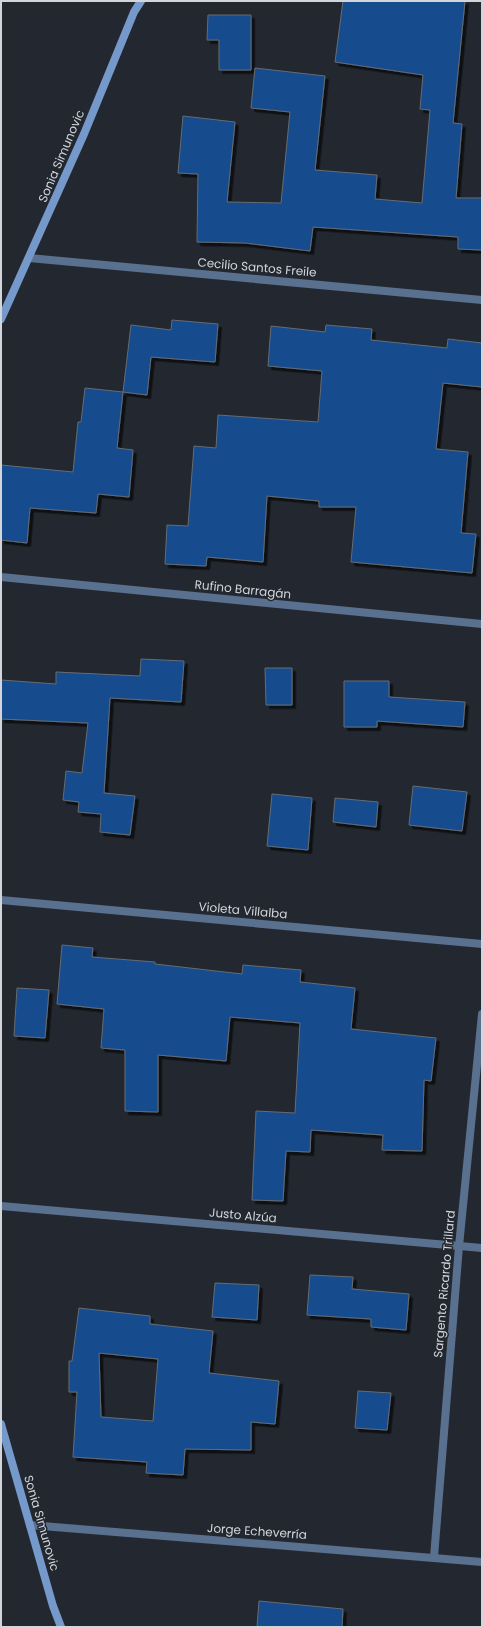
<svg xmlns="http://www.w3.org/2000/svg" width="483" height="1628" font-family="Poppins,sans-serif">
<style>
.building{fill:#134b8e;stroke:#656c74;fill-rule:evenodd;filter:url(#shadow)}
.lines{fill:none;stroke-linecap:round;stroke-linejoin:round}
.street{stroke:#59708f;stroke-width:8}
.secondary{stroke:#7499ca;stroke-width:8}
.labels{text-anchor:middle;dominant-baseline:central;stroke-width:3;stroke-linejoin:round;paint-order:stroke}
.street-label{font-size:12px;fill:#d2d6db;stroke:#232830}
</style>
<defs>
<filter id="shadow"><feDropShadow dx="3.5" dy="3.5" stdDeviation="0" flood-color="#0009"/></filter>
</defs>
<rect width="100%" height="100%" fill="#232830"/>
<g class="building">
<path d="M343,1h122l-12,122 9,1 -6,74h26v52l-24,-1v-12l-145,-10 -3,24 -65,-8 -48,-1 1,-68 -20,-1 5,-57 52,6 -8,80 54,1 9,-91 -39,-4 4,-40 70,8 -10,94 62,5 -2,24 47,4 8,-93 -10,-1 3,-34 -88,-13z"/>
<path d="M208,15h43v55h-32v-30h-12z"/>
<path d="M172,320l46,4 -3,38 -64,-5 -4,38 -24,-3 8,-67 40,5z"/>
<path d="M326,325l46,4 -1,11 76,8 1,-9 34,4v44l-39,-4 -7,66 32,3 -7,81 15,1 -4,39 -121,-11 5,-55h-37v-6l-52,-5 -4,66 -56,-5 -1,9 -41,-2 2,-39 21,1 6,-80 22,2 2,-33 100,7 4,-51 -54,-5 3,-40 54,6z"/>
<path d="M85,388l38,4 -6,56 16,2 -4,47 -31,-3 -2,19 -66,-5 -3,35 -26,-3v-75l72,7 5,-50h3z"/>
<path d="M141,659l43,2 -3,41 -71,-4 -6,95 31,3 -5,39 -30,-3 1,-18 -23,-2 1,-10 -16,-2 3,-29 16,2 6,-50 -87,-4v-39l55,4v-12l84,4z"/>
<path d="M265,668h27v37h-26z"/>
<path d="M344,681h45v16l76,5 -2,25 -86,-6v6h-33z"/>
<path d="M413,786l54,6 -5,39 -53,-6z"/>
<path d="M272,794l40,4 -4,52 -41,-4z"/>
<path d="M335,798l43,4 -2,25 -43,-5z"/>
<path d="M62,945l31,3 -1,9 63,5v2l87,10 1,-9 58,5 -1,12 55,6 -4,41 85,9 -5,43 -7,-1 -2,71 -40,-1 1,-15 -72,-5 -1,22 -24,-1 -3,50 -31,-1 4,-89 39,2 5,-90 -70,-6 -4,44 -68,-6v57l-33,-1v-61l-24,-2 3,-39 -47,-5z"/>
<path d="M17,988l32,2 -4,48 -31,-2z"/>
<path d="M310,1275l43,2 -1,12 57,5 -3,36 -35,-3v-8l-64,-4z"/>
<path d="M215,1283l44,2 -2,35 -45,-3z"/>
<path d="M79,1308l71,8v8l63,7 -4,42 70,8 -4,43 -24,-2v28l-66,-1 -2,26 -37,-2 1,-11 -74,-5 4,-65h-8v-31h3zM99,1353l59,6 -5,62 -52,-4z"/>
<path d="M358,1391l33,2 -4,37 -32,-2z"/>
<path d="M259,1601l84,8 -1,18h-85z"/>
</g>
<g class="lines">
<g class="street">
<path d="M29,258l453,42"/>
<path d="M1,577l481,47"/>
<path d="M1,900l481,44"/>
<path d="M1,1206l481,42"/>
<path d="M30,1525l452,37"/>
<path d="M434,1557l25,-311 23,-232"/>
</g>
<g class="secondary">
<path d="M1,319l83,-185 50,-122 7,-11"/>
<path d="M1,1424l52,182 8,21"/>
</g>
</g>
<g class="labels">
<g class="street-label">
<text transform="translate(61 156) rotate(-67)">Sonia Simunovic</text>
<text transform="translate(257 267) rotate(5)">Cecilio Santos Freile</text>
<text transform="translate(243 589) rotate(6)">Rufino Barragán</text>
<text transform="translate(243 910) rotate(5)">Violeta Villalba</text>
<text transform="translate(243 1215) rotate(5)">Justo Alzúa</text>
<text transform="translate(444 1284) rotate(-85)">Sargento Ricardo Trillard</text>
<text transform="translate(42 1523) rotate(74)">Sonia Simunovic</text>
<text transform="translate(257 1531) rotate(4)">Jorge Echeverría</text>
</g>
</g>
<rect width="483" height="1628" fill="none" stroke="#d2d6db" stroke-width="4"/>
</svg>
